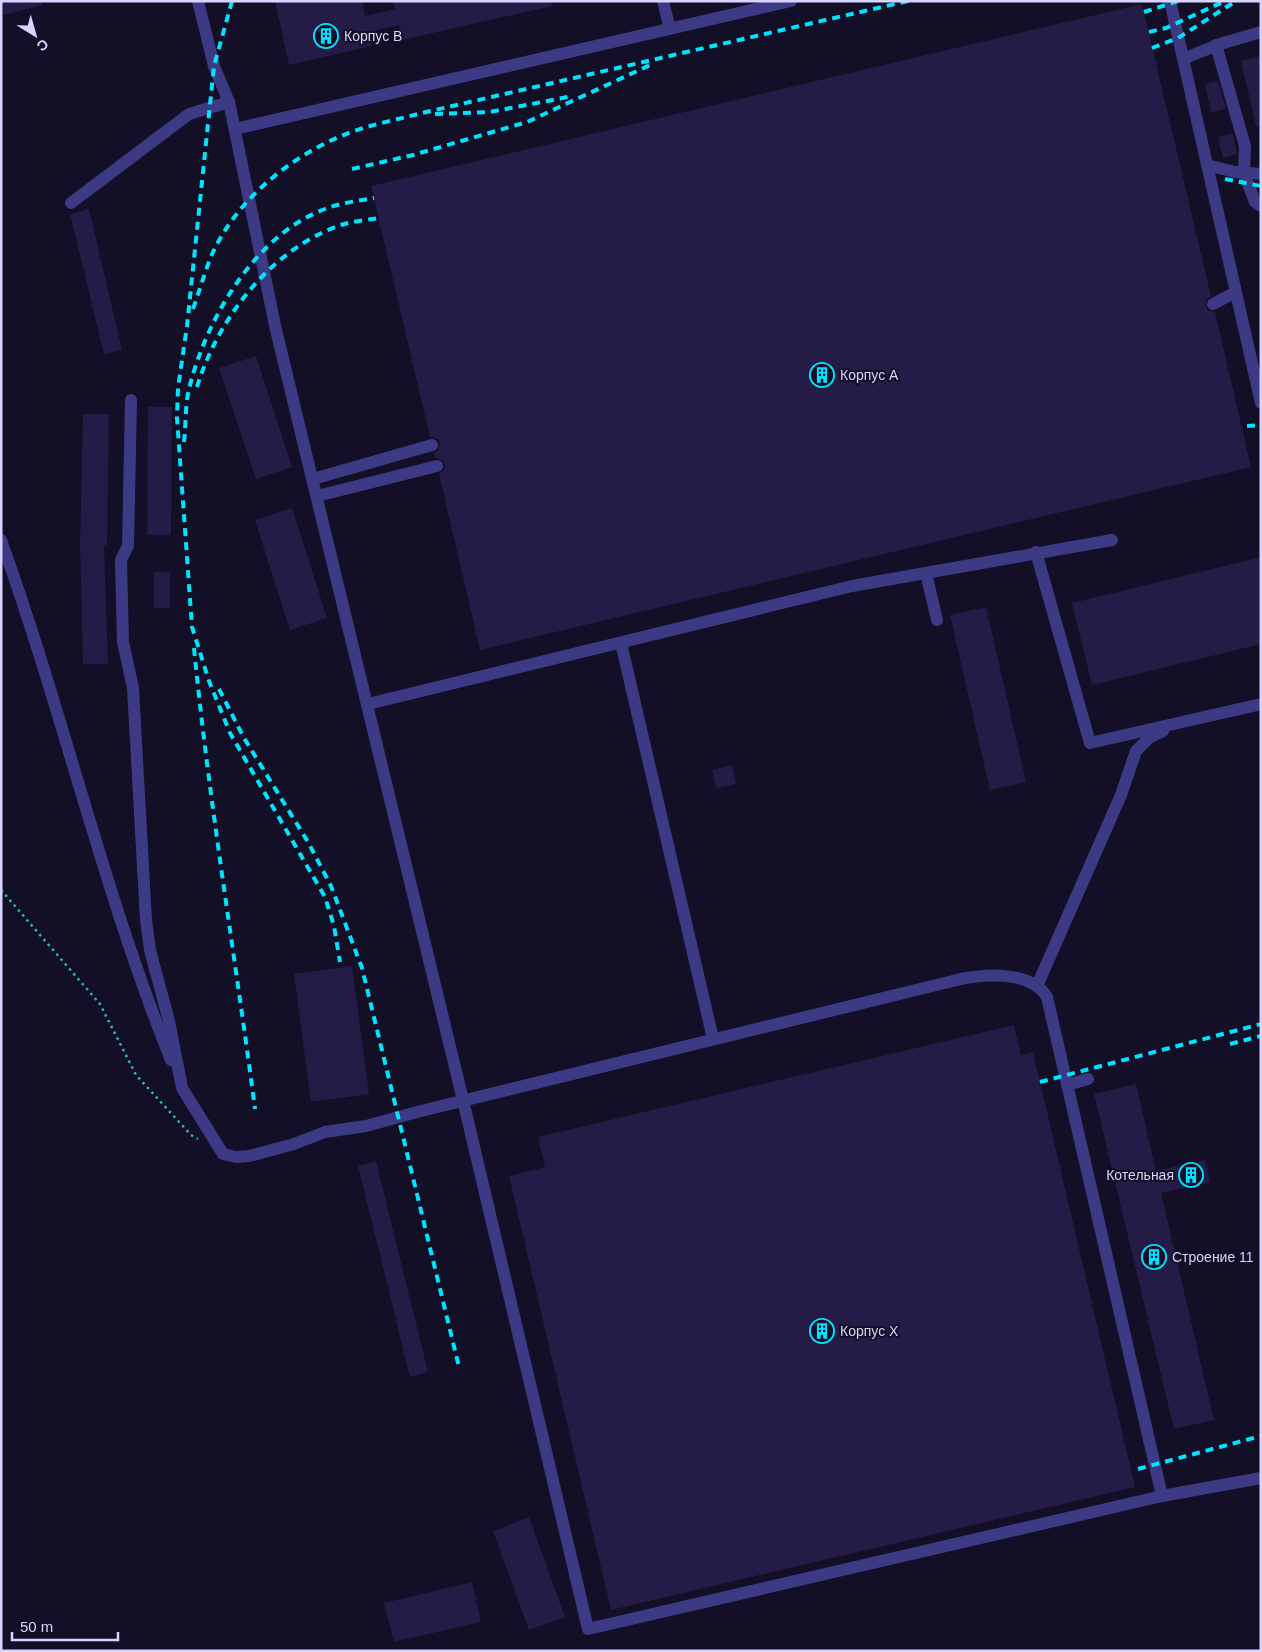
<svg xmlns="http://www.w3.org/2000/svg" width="1262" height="1652" font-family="Helvetica,sans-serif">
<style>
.building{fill:#241b47}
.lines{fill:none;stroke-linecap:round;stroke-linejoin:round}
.path{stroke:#2fb8b0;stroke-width:2.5;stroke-dasharray:2.5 4;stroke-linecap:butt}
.minor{stroke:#3d3a85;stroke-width:12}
.rail{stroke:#00e5ff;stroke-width:4;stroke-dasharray:8 6;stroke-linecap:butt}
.labels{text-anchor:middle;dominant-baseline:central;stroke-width:4;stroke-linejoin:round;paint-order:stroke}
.poi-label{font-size:14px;fill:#d9d4ff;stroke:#130f26;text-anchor:start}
</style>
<rect width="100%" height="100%" fill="#130f26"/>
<g class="building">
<path d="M1,1h41l1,4 -39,10z"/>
<path d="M275,1h87l3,15 30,-7 -2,-8h158l1,5 -150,34 -3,-15 -30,7 3,14 -83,19z"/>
<path d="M1142,4l69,292 -5,4v7l3,4 6,1 36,155 -771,183 -41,-176 4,-3 2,-6 -3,-5 -7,-2 -1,-5 4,-3 2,-7 -3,-4 -7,-2 -59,-251z"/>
<path d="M1261,56v69l-5,1 -15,-65z"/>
<path d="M1218,81l8,28 -15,3 -6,-28z"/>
<path d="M1233,133l4,21 -14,4 -5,-21z"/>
<path d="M89,209l33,141 -18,4 -34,-140z"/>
<path d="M256,356l36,111 -36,12 -37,-111z"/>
<path d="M148,407h24l-1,128h-24z"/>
<path d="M83,414h26l-2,131h-3l4,119h-25l-3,-120z"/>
<path d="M292,508l35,110 -37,12 -35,-110z"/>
<path d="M1261,557v87l-169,41 -20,-82z"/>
<rect x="154" y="572" width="16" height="36"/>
<path d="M986,607l40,175 -36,8 -40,-175z"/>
<path d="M732,765l4,19 -20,4 -4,-18z"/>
<path d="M352,966l17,128 -58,8 -17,-128z"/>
<path d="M1014,1025l7,30 12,-3 102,435 -524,123 -102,-434 36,-9 -7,-30z"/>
<path d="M1136,1084l20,87 49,-11 5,22 -49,11 53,227 -40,9 -80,-335z"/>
<path d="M376,1161l52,211 -18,5 -52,-211z"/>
<path d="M529,1517l36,100 -36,13 -36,-99z"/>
<path d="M472,1582l9,40 -87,20 -10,-39z"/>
</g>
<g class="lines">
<path class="path" d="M1,890l99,114 36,71 55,60 7,4"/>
<g class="minor">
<path d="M198,1l16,65 15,36 47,228 187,770 125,529 574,-133 99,-18"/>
<path d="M663,1l7,28"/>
<path d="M1170,1l91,402"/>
<path d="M1216,45l29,101 -1,27 11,29 6,4"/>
<path d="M1183,59l37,-15 41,-12"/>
<path d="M235,129l556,-128"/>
<path d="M1207,165l28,7 26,2"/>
<path d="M71,203l118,-89 40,-12"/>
<path d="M1213,304l23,-12"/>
<path d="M131,400l-3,146 -7,14 2,82 10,46 13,232 4,30 19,71 13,67 41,66 13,3 13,-1 45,-12 31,-12 41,-6 55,-15 540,-132c26,-5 70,-8 86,18l115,499"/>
<path d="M313,479l119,-34"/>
<path d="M317,496l120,-30"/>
<path d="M1,540c62,172 102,351 170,520"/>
<path d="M1036,552l54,191 171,-39"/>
<path d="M926,573l11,47"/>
<path d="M621,643l92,396"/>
<path d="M368,704l484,-118 260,-46"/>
<path d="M1037,986l84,-191 15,-44 13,-13 14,-7"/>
<path d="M1067,1085l21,-6"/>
</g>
<g class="rail">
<path d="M232,1l-18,65 -27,260 -9,62 -1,30 15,209 17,54 21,52 95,164 9,29 6,36"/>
<path d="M1144,12l34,-11"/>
<path d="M1149,32l17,-4 59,-27"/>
<path d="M1152,48l26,-10 58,-37"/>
<path d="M435,114l55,-2 83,-16"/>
<path d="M352,169l61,-14 114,-33 123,-57"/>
<path d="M1225,179l36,7"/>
<path d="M193,309c6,-17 11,-34 17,-50 23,-56 77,-100 131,-123 26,-11 55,-16 81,-23l486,-112"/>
<path d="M197,387c21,-69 74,-138 144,-162 12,-4 26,-5 38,-7"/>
<path d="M1247,426l14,-1"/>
<path d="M184,442c2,-17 1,-36 5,-53 17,-70 66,-154 136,-180 15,-6 33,-8 49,-11"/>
<path d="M194,648c15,154 41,307 61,461"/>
<path d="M219,689l25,49 64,104 23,44 31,82 97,399"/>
<path d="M1230,1044l31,-8"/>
<path d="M1040,1082l221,-58"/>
<path d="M1138,1469l123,-33"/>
</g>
</g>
<defs>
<symbol id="building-ring" viewBox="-11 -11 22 22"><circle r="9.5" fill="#130f26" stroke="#00e5ff" stroke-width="1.5"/><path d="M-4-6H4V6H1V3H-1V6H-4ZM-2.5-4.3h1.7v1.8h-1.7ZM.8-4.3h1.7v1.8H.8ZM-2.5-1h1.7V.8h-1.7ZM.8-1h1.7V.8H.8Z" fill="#00e5ff"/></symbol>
</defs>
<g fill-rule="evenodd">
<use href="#building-ring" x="312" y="22" width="28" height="28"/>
<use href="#building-ring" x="808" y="361" width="28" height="28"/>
<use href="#building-ring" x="1177" y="1161" width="28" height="28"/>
<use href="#building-ring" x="1140" y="1243" width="28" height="28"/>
<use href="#building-ring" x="808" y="1317" width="28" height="28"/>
</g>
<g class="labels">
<g class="poi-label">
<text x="344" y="36">Корпус В</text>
<text x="840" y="375">Корпус А</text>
<text x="1174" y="1175" text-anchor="end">Котельная</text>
<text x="1172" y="1257">Строение 11</text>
<text x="840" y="1331">Корпус Х</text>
</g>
</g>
<rect width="1262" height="1652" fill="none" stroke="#d9d4ff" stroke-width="5"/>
<g transform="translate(35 35) rotate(143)" stroke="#130f26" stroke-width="4" paint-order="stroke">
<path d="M0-4L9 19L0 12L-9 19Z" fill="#d9d4ff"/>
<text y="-8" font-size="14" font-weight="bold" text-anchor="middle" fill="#d9d4ff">С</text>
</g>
<path d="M12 1632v8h106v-8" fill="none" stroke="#d9d4ff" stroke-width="2.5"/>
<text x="20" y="1632" font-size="15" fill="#d9d4ff" stroke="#130f26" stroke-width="4" paint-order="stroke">50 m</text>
</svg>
